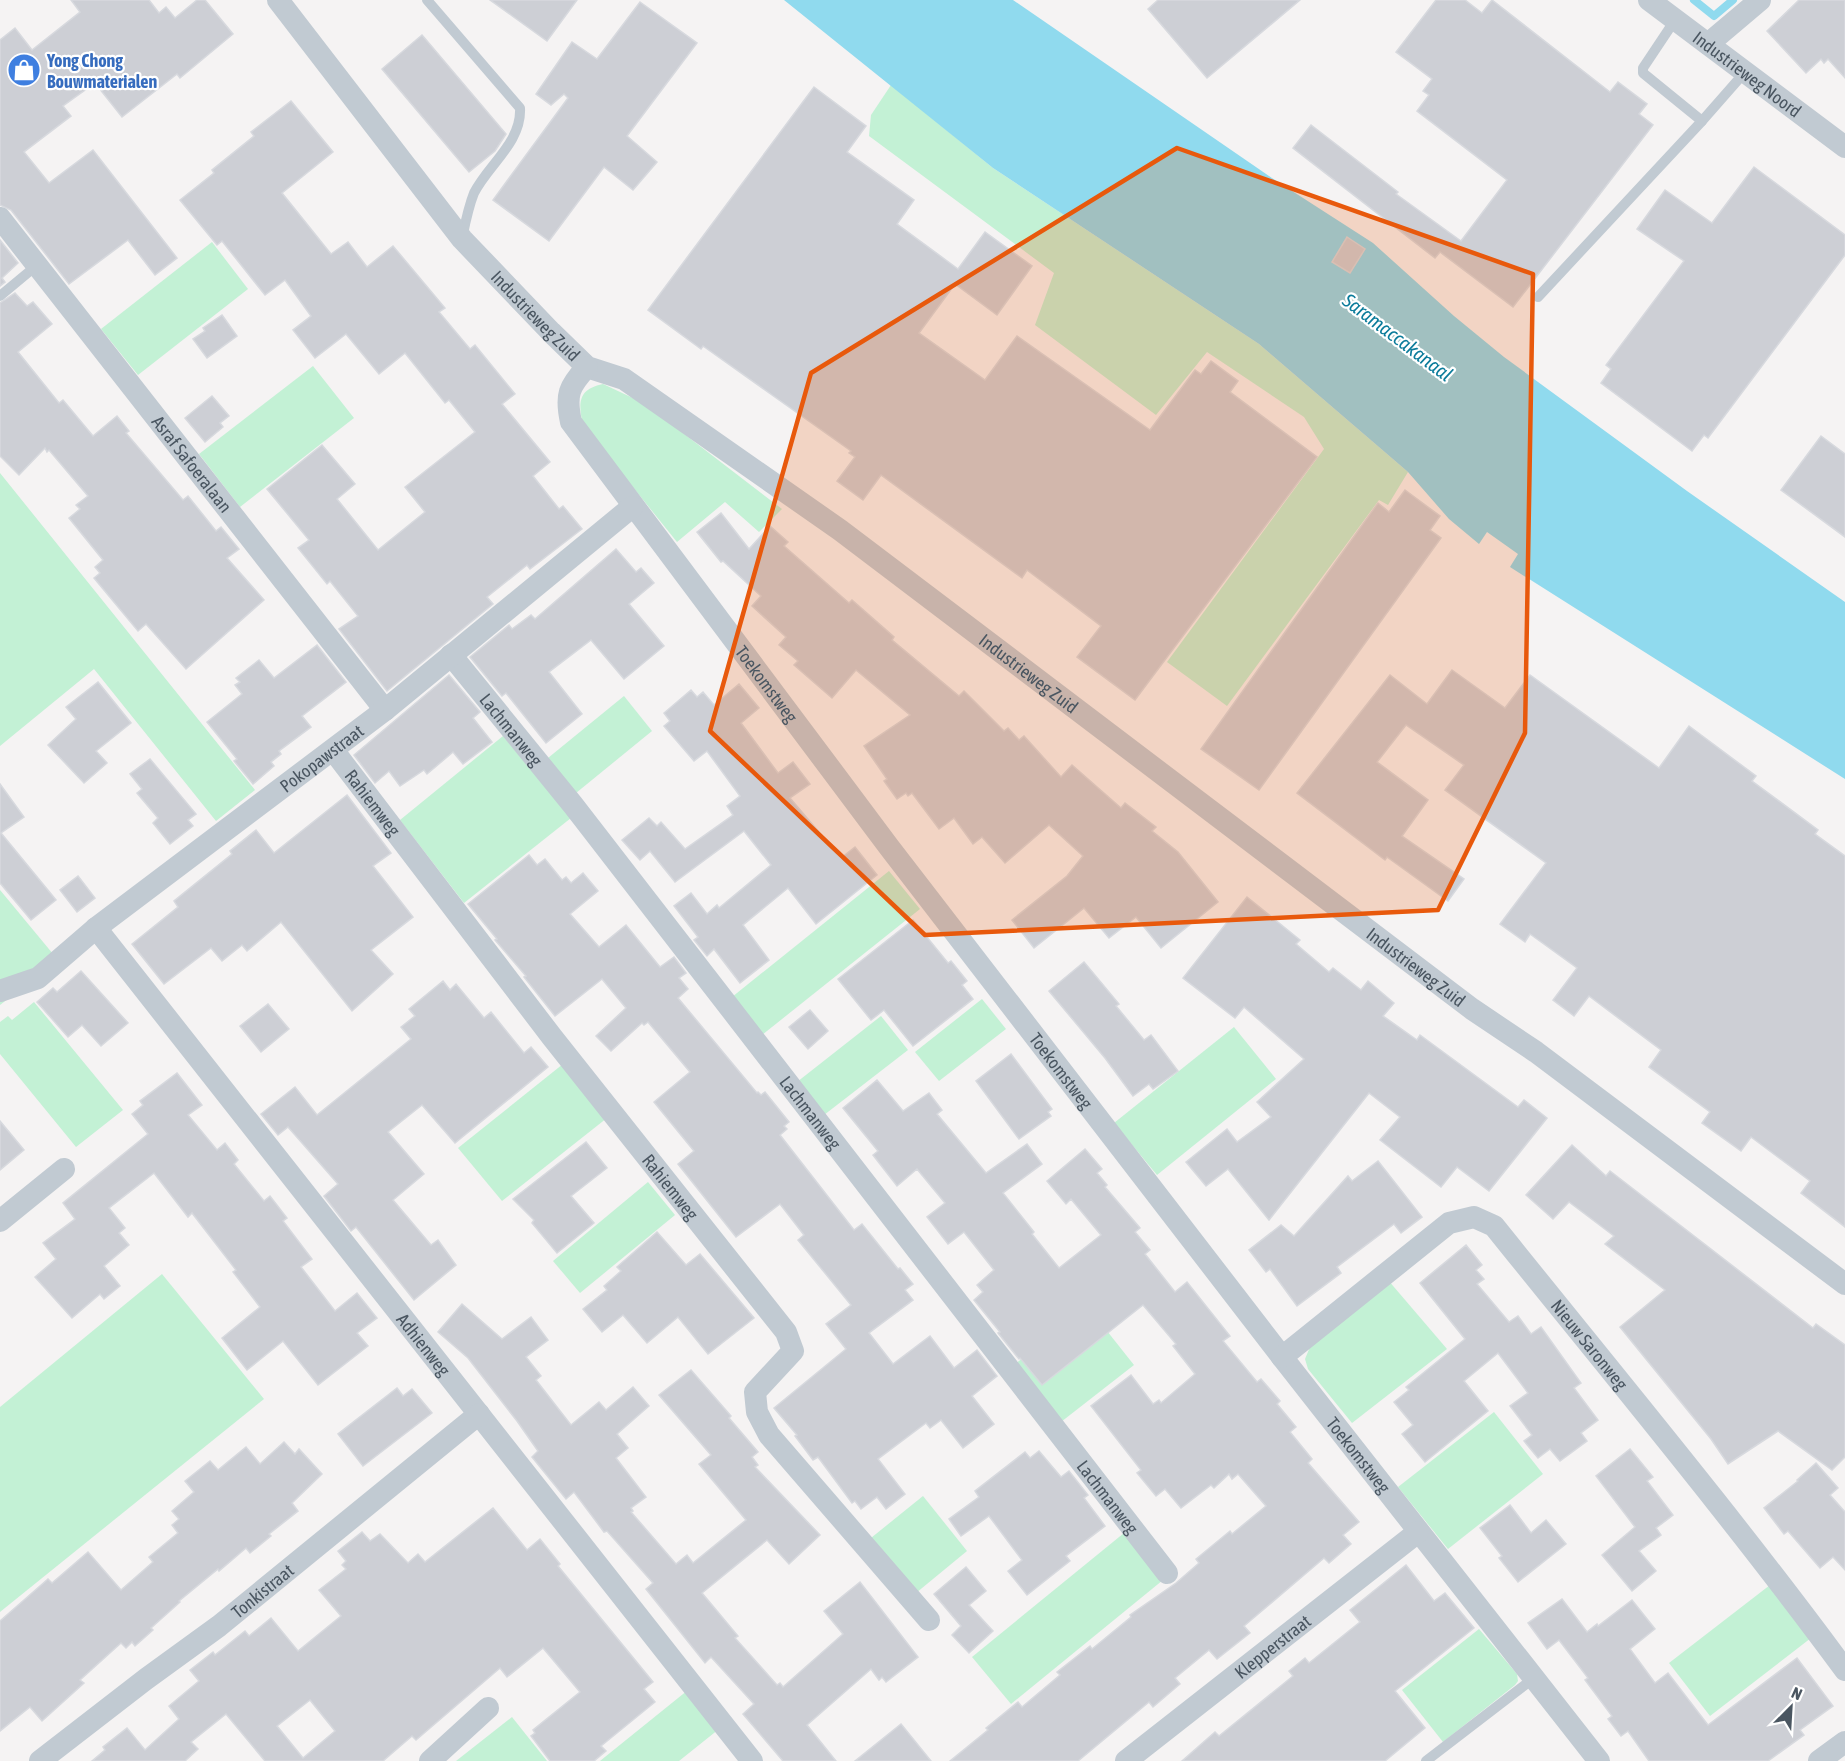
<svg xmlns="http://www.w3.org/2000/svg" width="1845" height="1761" font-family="'Asap Condensed',sans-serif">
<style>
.green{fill:#c3f1d5}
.water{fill:#90daee}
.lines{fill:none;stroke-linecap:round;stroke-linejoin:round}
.stream{stroke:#90daee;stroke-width:8}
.building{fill:#cdcfd5;stroke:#d7d9de;stroke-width:1.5;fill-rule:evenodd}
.service{stroke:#c1cad2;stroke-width:10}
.minor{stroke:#c1cad2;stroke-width:22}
.marked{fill:#e8590c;fill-opacity:0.2;stroke:#e8590c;stroke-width:4.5;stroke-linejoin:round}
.labels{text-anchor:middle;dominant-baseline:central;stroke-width:4.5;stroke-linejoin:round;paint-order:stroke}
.shop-label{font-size:18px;font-weight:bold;fill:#366cbe;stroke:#fff;text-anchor:start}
.street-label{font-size:18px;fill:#4a5661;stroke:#fff}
.water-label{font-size:20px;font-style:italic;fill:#0c7c9b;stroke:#fff}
</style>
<rect width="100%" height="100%" fill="#f5f3f3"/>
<g class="green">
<path d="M891,85l102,83 266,176 149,128 -20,33 -9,-5 -152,206 -60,-44 157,-213 -20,-32 -97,-65 -51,63 -121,-90 19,-52 -185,-137 2,-21z"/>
<path d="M212,242l36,47 -110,86 -37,-46z"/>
<path d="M313,366l41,52 -114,89 -41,-53z"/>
<path d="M603,384l32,15 18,11 129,99 -23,23 -34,-30 -48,40 -94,-117c-5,-22 -5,-36 20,-41z"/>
<path d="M0,473l255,317 -39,31 -122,-152 -94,77z"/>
<path d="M624,696l28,35 -76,62 -28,-35z"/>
<path d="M503,736l68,82 -107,85 -64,-83z"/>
<path d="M889,871l31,38 -158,126 -30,-38z"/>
<path d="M0,890l58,70 -58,45z"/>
<path d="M982,999l24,30 -67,52 -24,-29z"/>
<path d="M34,1002l89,108 -47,37 -76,-93v-32l8,-6 4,4z"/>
<path d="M881,1016l27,34 -84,65 -27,-33z"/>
<path d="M1234,1027l42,52 -119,96 -43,-52z"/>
<path d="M563,1064l44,54 -105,83 -44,-53z"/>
<path d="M648,1182l27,33 -95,78 -27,-32z"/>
<path d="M162,1274l102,125 -264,213v-205z"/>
<path d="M1388,1280l59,69 -95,74 -44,-54 -3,-10 5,-12z"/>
<path d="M1088,1307l46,58 -73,57 -46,-58z"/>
<path d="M1494,1412l49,62 -95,75 -50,-62z"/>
<path d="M923,1496l44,55 -51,42 -45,-55z"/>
<path d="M1124,1533l39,47 -152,124 -39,-47z"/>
<path d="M1770,1585l41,53 -101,78 -41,-53z"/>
<path d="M1479,1629l38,45 1,7 -3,4 -72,57 -41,-52z"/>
<path d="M688,1690l31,39 -40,32h-79z"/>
<path d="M512,1717l35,44h-91z"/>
</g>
<path class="water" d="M784,0h229l256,176 104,67 81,73 50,41 183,134 158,111v177l-335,-212 8,-13 -31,-22 -8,12 -30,-25 -41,-47 -149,-128 -266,-176z"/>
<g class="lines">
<path class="stream" d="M1694,0l20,16 19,-16"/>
</g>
<g class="building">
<path d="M71,0h78l10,13 7,-6 9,11 22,-18h8l28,34 -53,44 -3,-4 -55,43 -27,-34 -32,23 8,10 -47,36 25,31 44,-33 84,108 -22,17 -27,-35 -59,44 -58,-74 -11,-5v-165l15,-12 17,22 48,-38z"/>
<path d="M490,0h87l-30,41z"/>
<path d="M1158,0h142l-93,78 -59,-69z"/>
<path d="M1436,0h29l17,13 10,-13 118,92 8,-10 29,22 -8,10 14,11 -140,182 -73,-55 -5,6 -142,-110 18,-23 87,67 -2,2 65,47 46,-61 -90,-69 12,-16 -6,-4 9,-12 -36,-27z"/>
<path d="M1799,0h46v78l-17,-19 -4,4 -3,-4 -15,14 -39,-42z"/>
<path d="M640,2l57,41 -70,93 30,26 -24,28 -29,-23 -55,74 -56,-41 75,-102 -4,-4 -13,11 -15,-11 36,-52 25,17z"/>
<path d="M422,35l84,99 -11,17 -26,21 -87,-103z"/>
<path d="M814,87l52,39 -19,26 67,48 -17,24 61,45 27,-37 47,34 -35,49 -42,-31 -36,49 66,47 32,-44 133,94 45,-60 6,4 10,-13 27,20 -8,11 87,65 -182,243 -58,-43 24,-31 -74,-56 -5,8 -141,-103 -18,25 -26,-19 18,-24 -6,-4 2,-2 -148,-105 -2,3 -53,-39z"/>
<path d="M291,101l42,51 -51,41 49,61 17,-12 19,25 26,-21 52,62 -6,4 31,37 5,-4 40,49 -13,10 48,58 -17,14 26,33 4,-3 19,23 -52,40 -3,-4 -40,32 6,7 -106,87 -48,-62 19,-13 -28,-35 -3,3 -29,-36 11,-8 -42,-51 55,-44 33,39 -18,15 41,51 47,-38 -20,-25 70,-55 -26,-32 -4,3 -40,-50 -26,21 -33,-40 -31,24 -22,-28 18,-14 -26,-36 -20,15 -43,-54 -5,4 -37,-45 34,-27 -2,-3 42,-34 -3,-4z"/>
<path d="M1754,167l91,68v20l-137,183 -4,-3 -12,16 -91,-68 10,-14 -5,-4 78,-104 -47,-32 28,-39 47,33z"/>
<path d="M1347,237l18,12 -15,24 -18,-11z"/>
<path d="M0,240l18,23 -16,15 3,4 -5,4z"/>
<path d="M15,293l12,13 6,-4 19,22 -34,28 41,51 4,-3 30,36 24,-20 12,15 -3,2 57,67 5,-4 28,35 5,-4 18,22 -12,9 37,42 -78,69 -40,-45 -8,7 -44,-53 6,-5 -5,-6 8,-7 -34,-42 11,-9 -4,-4 12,-9 -39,-46 -2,2 -2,-4 -26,27 -19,-19v-153z"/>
<path d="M222,315l15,21 -30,22 -14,-19 12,-8 -2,-3z"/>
<path d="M212,396l17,20 -9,7 3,4 -18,15 -20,-24z"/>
<path d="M1821,436l24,18v83l-64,-47z"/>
<path d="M1405,490l35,26 -10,14 11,8 -182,252 -58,-41 177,-246 11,9z"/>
<path d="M721,513l28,36 21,-23 18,16 -4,4 65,57 3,-3 42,37 -2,3 67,56 5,-5 40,40 4,-3 11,12 5,-4 37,41 11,-12 49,43 4,-5 31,24 -4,4 26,21 40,50 -57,46 -25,-31 -27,21 -25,-30 -50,40 -22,-28 55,-44 16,-20 -34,-31 -44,38 -23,-26 -9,7 -19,-26 -15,11 -27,-36 -4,3 -2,-3 -9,6 -13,-18 3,-2 -23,-33 46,-31 -54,-45 -24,28 -38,-33 4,-4 -19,-16 7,-8 -34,-31 9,-10 -38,-35 -2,1 -24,-30z"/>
<path d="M616,549l20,23 5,-4 13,15 -25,21 35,42 -40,33 -33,-39 -42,32 33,42 -36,29 -40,-50 -4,3 -32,-39 39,-32 3,4 19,-14 4,4z"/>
<path d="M317,645l29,37 -44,34 9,11 -32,24 2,3 -10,8 3,4 -21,18 -19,-23 3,-2 -30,-37 35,-28 -7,-9 5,-3 -4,-4 23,-18 15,18z"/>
<path d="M1452,670l53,38 25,-33 129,93 30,-42 67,50 -4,5 66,49 -3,4 30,22v371l-44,-34 9,-12 -59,-44 -10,14 -39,-28 8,-11 -61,-45 12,-17 -72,-54 -15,20 -21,-16 24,-32 -47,-34 -5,8 -25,-18 46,-61 -101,-73 19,-25 -58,-40 -29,37 51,38 -26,36 62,43 -16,22 -61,-44 -2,3 -88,-67 93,-118 37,29z"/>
<path d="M449,675l31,37 -7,6 19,24 -29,22 -10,-12 -26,22 -3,-4 -24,16 -11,-15 -14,12 -21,-28z"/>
<path d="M98,682l33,41 -35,28 11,12 -23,20 -36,-38 28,-26 -10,-12z"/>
<path d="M739,684l20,24 -18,15 37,50 15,-11 17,22 -20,14 51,60 14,-11 22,28 -61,49 -28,-36 -45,37 26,35 -29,23 -26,-34 -7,7 -13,-16 4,-3 -24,-31 17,-13 16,21 10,-9 2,3 52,-43 -27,-34 -69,51 -25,-31 -10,9 -18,-20 27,-22 8,8 4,-4 24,27 48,-34 -6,-9 13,-10 -33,-45 -13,10 -30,-35 6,-5 -6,-8 27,-23 6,7 6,-5 11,13z"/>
<path d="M150,759l46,55 -8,6 5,6 -23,18 -17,-21 5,-5 -21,-25 5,-4 -12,-15z"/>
<path d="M0,784l24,33 -23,16 55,67 -25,20 -31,-37z"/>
<path d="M347,795l44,58 -18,13 40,51 -42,33 22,24 -41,37 -71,-89 -34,29 -5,-6 -20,16 -11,-13 -47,36 -32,-40 46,-37 -4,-6 58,-47 -2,-3 26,-21 18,23z"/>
<path d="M529,855l8,10 8,-6 17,21 4,-3 5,6 12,-10 15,18 -28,23 29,33 27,-22 34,42 14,-10 12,16 -7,5 9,11 -10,9 79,95 1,-1 3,3 4,-3 24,30 -5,4 3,3 -7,6 74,95 8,-6 36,45 2,-1 13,16 -8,6 8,10 -44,33 24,31 37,-28 24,32 23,-18 20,26 -25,20 22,28 -31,24 -22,-28 -11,8 -4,-5 -48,36 27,35 -19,15 -9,-12 -16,12 -6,-8 -3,2 -34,-46 -5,3 -18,-24 2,-1 -23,-27 72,-59 -20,-25 25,-19 -53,-65 6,-5 -24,-31 -44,33 -58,-73 16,-13 -40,-49 36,-30 -42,-50 -4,3 -2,-2 -31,28 -15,-15 30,-28 -24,-29 -47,37 -31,-39 2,-1 -31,-36 2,-1 -29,-35z"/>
<path d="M78,876l17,22 -18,14 -17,-22z"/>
<path d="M1247,897l53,43 -4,4 33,28 4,-4 28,22 7,-9 26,22 -11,13 34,24 3,-5 98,72 6,-7 23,18 -58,73 -32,-24 -16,20 -61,-47 20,-23 -31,-24 -100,127 -41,-51 -22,17 -20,-24 41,-33 10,13 34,-25 -14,-15 47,-43 -60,-52 -9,11 -52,-40z"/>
<path d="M913,920l35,43 3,-2 16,20 -5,4 11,14 -60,47 -29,-36 -13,10 -33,-41z"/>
<path d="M1084,962l35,42 -3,2 28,34 7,-5 27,36 -25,18 -4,-5 -16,12 -28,-38 -56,-67z"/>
<path d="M81,971l47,52 -27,23 -19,-21 -14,12 -31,-35 16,-14 4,4z"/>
<path d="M443,981l7,9 6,-6 28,34 7,-6 33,41 7,-6 17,20 -93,76 -33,-38 -34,27 36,42 -31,26 38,45 7,-5 18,25 -42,35 -58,-73 -5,4 -27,-35 14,-12 -50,-57 -10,8 -17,-21 34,-27 22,28 94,-76 -10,-12 14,-11 -6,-7z"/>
<path d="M268,1004l21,25 -28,23 -21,-26z"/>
<path d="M810,1010l18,21 -20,18 -19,-22z"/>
<path d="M1011,1054l41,55 -4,3 3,4 -32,23 -43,-58z"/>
<path d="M177,1073l25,32 -14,10 29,35 8,-7 13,17 -4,4 30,37 6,-5 17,22 -4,3 29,38 -11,8 34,44 22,-18 20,25 -20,15 11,13 -50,39 -35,-44 -36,29 -25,-32 38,-31 -27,-35 3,-2 -44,-57 -4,4 -34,-44 -45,35 16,20 -6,5 10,12 -25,21 16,20 -16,13 -4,-5 -28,24 -37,-41 21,-18 -13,-16 32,-24 -12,-16 85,-69 -16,-20 11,-9 -3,-4z"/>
<path d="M877,1080l26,31 26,-18 13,17 -5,4 49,59 41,-29 15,20 -39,29 31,39 -2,2 27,34 42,-33 -30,-36 -5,5 -19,-23 38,-32 17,20 -5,4 10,12 -2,2 35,41 -5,4 15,18 -5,4 30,38 12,-10 43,54 -7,5 34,41 4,-3 19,22 -3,3 19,23 -6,5 22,27 -4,4 51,59 -16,13 8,9 -22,19 -5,-5 -80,68 6,7 -33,26 -8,-9 -34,28 5,6 -27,23 -4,-5 -71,59h-128l38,-31 -2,-2 32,-26 4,5 38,-32 -3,-3 33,-26 2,3 39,-32 -1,-2 46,-32 23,-20 -3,-4 34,-28 2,3 34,-28 -28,-32 -6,5 -3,-5 -15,14 -3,-3 -30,23 -16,-19 -9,7 -19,-23 4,-3 -50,-64 40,-31 22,29 6,-4 2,3 34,-29 -22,-28 3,-2 -33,-39 -101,80 -22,-27 -1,1 -21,-26 2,-1 -26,-32 9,-8 -6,-7 17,-15 -30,-38 -16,12 -21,-27 18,-14 -28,-34 -20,17 -24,-31 5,-4 -35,-43z"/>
<path d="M0,1121l24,29 -24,20z"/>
<path d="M586,1142l21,26 -36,28 23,27 -37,30 -25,-30 2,-3 -21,-21z"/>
<path d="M1572,1145l34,31 4,-5 203,157 3,-4 29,21v112l-13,13 -54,-39 -50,33 -17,-25 -91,-112 45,-37 -60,-46 9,-8 -45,-34 -16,17 -27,-24z"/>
<path d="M1378,1161l44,56 -21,16 -7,-9 -57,43 4,6 -44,33 -27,-37 -4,3 -17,-22 32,-25 13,11 54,-60 4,5z"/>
<path d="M657,1232l29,33 14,-11 54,64 -46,36 -30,-37 -31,26 -24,-28 -21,17 -19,-23 24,-19 -3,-4 17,-15 -4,-4z"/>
<path d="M1466,1245l16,20 -6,5 8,9 -7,5 32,38 9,-6 13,18 10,-7 40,56 -7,5 24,32 -17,13 6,8 -27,20 -10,-12 -12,9 -14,-17 8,-6 -22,-29 18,-13 -30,-40 -34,28 24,30 -63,51 -23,-28 11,-9 -19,-23 15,-12 -3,-3 59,-48 -45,-56z"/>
<path d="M462,1304l40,35 29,-22 17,23 -22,17 15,19 -5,4 35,45 28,-23 7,8 27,-23 16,19 -32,28 11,14 -12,10 30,39 -15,11 2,3 -2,1 45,52 11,-9 6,8 53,-43 -47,-56 12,-9 -52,-60 32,-25 40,46 -2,2 29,34 -6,5 6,8 -3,2 65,68 -31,29 -22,-24 -65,53 36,43 -3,2 42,47 3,-2 3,4 60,-53 -19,-23 36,-29 58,75 -32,25 -4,-5 -3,3 -8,-11 -64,56 29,36h-53l-40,-47 11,-10 -43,-47 -6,6 -59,-74 7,-6 -46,-52 -3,1 -30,-40 -8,7 -34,-42 6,-6 -21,-30 -49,-63 -30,-26z"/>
<path d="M397,1388l6,8 9,-7 20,24 -69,53 -25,-32z"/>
<path d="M284,1442l11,12 4,-5 23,25 -30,29 6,8 -29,23 2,2 -21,17 -4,-5 -27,23 -1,-2 -39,32 1,1 -29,26 2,2 -18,16 -3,-4 -6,6 -5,-5 -41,37 4,3 -42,38 -12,-14 -30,24v-110l48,-42 4,4 36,-31 33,38 32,-28 -4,-5 29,-24 -6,-8 7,-6 -7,-8 22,-19 -9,-11 25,-20 8,9 28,-23 14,17z"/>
<path d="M1630,1449l23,28 -6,4 26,34 -17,13 5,7 -22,16 17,20 -24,20 -30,-36 33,-28 -39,-51z"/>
<path d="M1039,1451l22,26 8,-6 19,24 -4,3 21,28 -39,30 4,5 -43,34 -19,-24 14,-11 -33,-44 -28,20 -12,-17 30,-22 -4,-6 50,-39 5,6z"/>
<path d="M1816,1463l22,25 -8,7 15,17v58l-12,-13 -13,11 -32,-37 -4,3 -20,-26 34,-27 -1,-1z"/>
<path d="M1510,1505l21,28 15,-13 20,24 -48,38 -19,-24 3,-2 -22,-28z"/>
<path d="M493,1508l34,42 13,-11 20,25 -2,2 95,116 -9,7 11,13 -54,44 5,5 -12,10h-44l-19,-25 4,-3 -2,-3 47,-38 -37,-44 -36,29 -7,-9 -84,72 -4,-4 -29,25h-118l-39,-47 -35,28 7,7 -13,12h-93l13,-11 -2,-3 24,-19 18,22 34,-31 -10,-13 30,-25 -9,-11 23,-18 2,3 30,-24 4,5 22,-18 27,33 43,-35 -22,-26 27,-21 -4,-4 4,-4 -8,-10 24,-19 8,9 10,-7 28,29 10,-9 7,8zM310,1700l25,31 -32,27 -26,-32z"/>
<path d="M1406,1565l28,36 11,-8 29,35 -79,63 30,37 -40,33h-203l33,-29 4,4 74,-60 -4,-5 16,-13 4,5 51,-41 -10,-12z"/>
<path d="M966,1567l20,24 -17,14 24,26 -24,22 -17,-18 9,-9 -27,-32z"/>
<path d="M1562,1599l25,33 10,-8 1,2 34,-26 23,29 -25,20 25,34 13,-10 40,52 89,-67 36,48 -33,24 4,5 -36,26h-119l-21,-30 -7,5 -13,-17 4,-3 -27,-36 3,-2 -29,-38 -12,9 -19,-26z"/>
<path d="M901,1724l30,37h-76z"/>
</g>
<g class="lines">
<g class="service">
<path d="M427,0l93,108c2,34 -32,57 -46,85 -6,15 -9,31 -12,46"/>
<path d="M1675,20l-32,48v5l59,48"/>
<path d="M0,296l36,-30"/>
<path d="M1538,297l164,-176 43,-49"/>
<path d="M1426,1761l108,-83"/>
</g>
<g class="minor">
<path id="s1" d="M278,0l184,239 89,93 36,35 37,12 216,151 632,479 64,43 309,232"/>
<path id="s2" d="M1649,0l196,147"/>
<path d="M1708,44l52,-44"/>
<path id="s3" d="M0,218l385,492"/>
<path id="s4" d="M587,367c-18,19 -22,28 -16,55l318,425 393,510 317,404"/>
<path id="s5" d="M451,655l122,150 594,768"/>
<path id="s6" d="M333,750l219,287 234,295 7,19 -38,41 2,20 12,23 160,185"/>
<path id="s7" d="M96,928l656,833"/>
<path id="s8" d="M0,991l38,-13 58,-50 289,-218 247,-203"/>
<path d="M0,1221l64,-52"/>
<path id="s9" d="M1282,1357l167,-134 25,-6 20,9c118,147 239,292 351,444"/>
<path id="s10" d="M40,1761l106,-82 73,-53 260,-212"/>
<path d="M430,1761l58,-53"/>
<path id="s11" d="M1126,1761l292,-229"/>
<path d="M1819,1761l26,-19"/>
</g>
</g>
<path class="marked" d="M1177,148l356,126 -8,459 -87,177 -513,25 -215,-204 101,-358z"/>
<defs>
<symbol id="shop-disc" viewBox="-11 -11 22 22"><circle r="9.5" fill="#3f7fe0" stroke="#fff"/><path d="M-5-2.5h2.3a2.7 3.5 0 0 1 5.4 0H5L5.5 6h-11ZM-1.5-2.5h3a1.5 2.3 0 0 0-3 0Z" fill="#fff"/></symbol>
</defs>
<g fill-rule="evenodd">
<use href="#shop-disc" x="5" y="51" width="38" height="38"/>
</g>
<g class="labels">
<g class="shop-label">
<text x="47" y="60">Yong Chong<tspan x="47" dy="21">Bouwmaterialen</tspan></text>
</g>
<g class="street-label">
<text stroke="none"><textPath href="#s2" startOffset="123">Industrieweg Noord</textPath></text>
<text stroke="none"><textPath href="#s1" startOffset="408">Industrieweg Zuid</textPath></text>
<text stroke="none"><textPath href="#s3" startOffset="312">Asraf Safoeralaan</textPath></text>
<text stroke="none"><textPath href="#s1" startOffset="1020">Industrieweg Zuid</textPath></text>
<text stroke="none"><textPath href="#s4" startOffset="388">Toekomstweg</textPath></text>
<text stroke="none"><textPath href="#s5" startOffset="96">Lachmanweg</textPath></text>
<text stroke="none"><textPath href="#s8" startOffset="399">Pokopawstraat</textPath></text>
<text stroke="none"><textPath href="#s6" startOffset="66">Rahiemweg</textPath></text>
<text stroke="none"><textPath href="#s1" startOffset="1506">Industrieweg Zuid</textPath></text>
<text stroke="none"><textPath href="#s4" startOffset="874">Toekomstweg</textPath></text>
<text stroke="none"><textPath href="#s5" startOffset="582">Lachmanweg</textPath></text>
<text stroke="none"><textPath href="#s6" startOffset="552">Rahiemweg</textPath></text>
<text stroke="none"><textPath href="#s7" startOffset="530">Adhienweg</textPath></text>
<text stroke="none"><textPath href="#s9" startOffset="414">Nieuw Saronweg</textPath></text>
<text stroke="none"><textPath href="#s4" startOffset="1360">Toekomstweg</textPath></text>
<text stroke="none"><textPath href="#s5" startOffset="1068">Lachmanweg</textPath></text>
<text stroke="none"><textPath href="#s10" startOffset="280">Tonkistraat</textPath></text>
<text stroke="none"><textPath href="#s11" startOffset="186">Klepperstraat</textPath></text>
</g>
<g class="water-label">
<text transform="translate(1398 337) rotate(37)">Saramaccakanaal</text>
</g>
</g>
<g transform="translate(1791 1707) rotate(24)" stroke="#ffffff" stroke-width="4.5" paint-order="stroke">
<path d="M0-4.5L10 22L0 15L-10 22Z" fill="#4a5661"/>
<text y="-9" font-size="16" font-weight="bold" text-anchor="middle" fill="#4a5661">N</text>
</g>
</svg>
